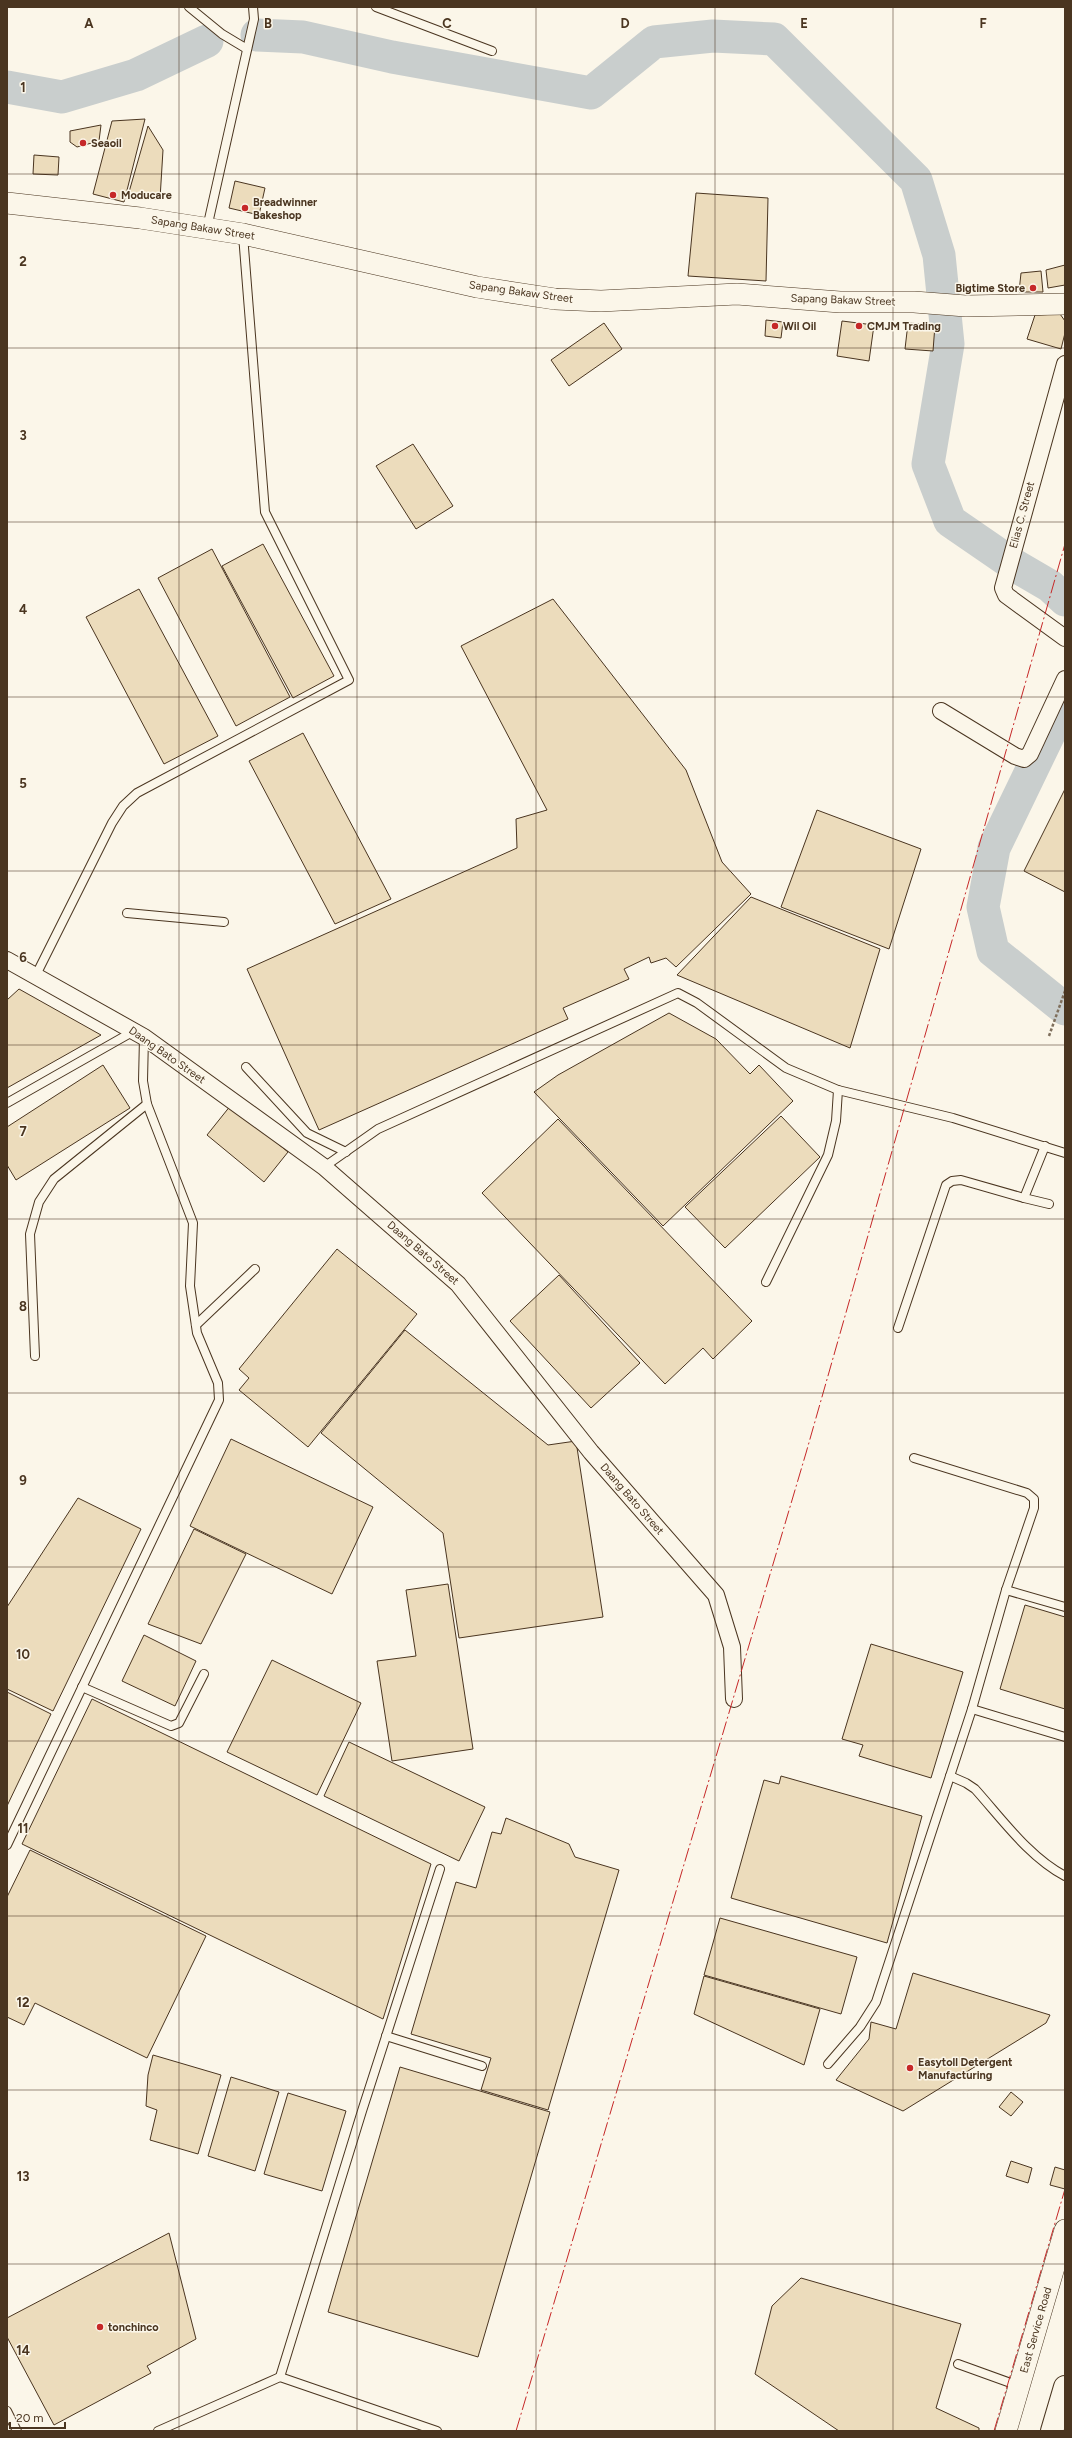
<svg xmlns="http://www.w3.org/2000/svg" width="1072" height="2438" font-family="Figtree,sans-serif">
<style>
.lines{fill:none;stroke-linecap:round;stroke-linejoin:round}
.river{stroke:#c9cecd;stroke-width:33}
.building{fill:#ecdcbc;stroke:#4a3520}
.service-casing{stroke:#4a3520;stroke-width:10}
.minor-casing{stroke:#4a3520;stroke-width:18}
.tertiary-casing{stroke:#4a3520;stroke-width:22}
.motorway-casing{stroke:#4a3520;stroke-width:24}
.path{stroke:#7f6f5c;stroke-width:2.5;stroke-dasharray:3 2;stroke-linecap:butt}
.service{stroke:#fbf6e9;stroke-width:8}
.minor{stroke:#fbf6e9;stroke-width:16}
.tertiary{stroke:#fbf6e9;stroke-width:21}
.motorway{stroke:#fbf6e9;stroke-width:22}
.power{stroke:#c62828;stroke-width:1;stroke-dasharray:14 3 2 3;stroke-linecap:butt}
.grid{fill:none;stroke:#4a3520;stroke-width:1;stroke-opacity:0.55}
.poi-dot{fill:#c62828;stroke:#fbf6e9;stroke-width:1.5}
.labels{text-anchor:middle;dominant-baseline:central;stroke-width:3;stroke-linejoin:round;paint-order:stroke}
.poi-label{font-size:11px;font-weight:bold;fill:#4a3520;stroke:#fbf6e9;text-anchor:start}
.street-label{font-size:11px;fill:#4a3520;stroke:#fbf6e9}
.grid-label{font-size:13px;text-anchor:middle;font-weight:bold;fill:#4a3520;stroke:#fbf6e9;stroke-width:3;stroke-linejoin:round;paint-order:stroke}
</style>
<rect width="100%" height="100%" fill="#fbf6e9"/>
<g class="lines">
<g class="river">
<path d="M257,35l46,2 89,20 199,36 63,-51 59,-6 61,3 142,141 23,75 9,89 -20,120 22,57 64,44 36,21 15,14"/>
<path d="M7,87l55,10 74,-22 71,-34"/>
<path d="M1065,701l-71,147 -11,59 10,44 72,58"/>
</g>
</g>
<g class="building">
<path d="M145,119l-21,83 -31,-8 19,-73z"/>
<path d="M101,125l-2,16 -22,6 -7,-5v-11z"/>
<path d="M148,126l15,24 -3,49h-33z"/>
<path d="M34,155l25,2 -1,18 -25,-1z"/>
<path d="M235,181l30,7 -6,27 -30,-7z"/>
<path d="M696,193l72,5 -2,83 -78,-5z"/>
<path d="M1065,265v20l-17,3 -2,-18z"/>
<path d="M1041,271l2,21h-24l2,-19z"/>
<path d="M1060,314l5,7v12l-4,16 -34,-10 8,-24z"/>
<path d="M766,320l17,2 -2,16 -16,-2z"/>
<path d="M842,321l32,4 -5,36 -32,-5z"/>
<path d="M604,323l18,26 -53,37 -18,-26z"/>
<path d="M908,323l27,2 -2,26 -28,-2z"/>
<path d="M413,444l40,62 -37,23 -40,-63z"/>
<path d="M263,544l71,132 -41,22 -71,-132z"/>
<path d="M212,549l78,148 -54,29 -78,-148z"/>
<path d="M139,589l79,147 -54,28 -78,-147z"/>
<path d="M553,599l133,171 36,92 29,32 -75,73 -10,-9 -15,5 -2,-6 -25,12 5,10 -66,29 5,11 -249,111 -72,-161 270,-121 -1,-29 31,-9 -86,-164z"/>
<path d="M303,733l88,166 -56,25 -86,-163z"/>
<path d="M1065,789v103l-41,-21z"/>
<path d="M817,810l104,39 -32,100 -108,-42z"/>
<path d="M751,897l129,52 -30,99 -173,-73z"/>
<path d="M19,989l82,46 -94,53v-88z"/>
<path d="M669,1013l47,26 34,35 9,-9 34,36 -130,125 -129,-134 24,-17z"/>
<path d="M103,1065l27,43 -114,72 -9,-15v-38z"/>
<path d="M231,1105l57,47 -24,30 -57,-47z"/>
<path d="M781,1116l39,41 -95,91 -40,-41z"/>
<path d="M558,1119l194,202 -39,38 -10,-11 -38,36 -183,-191z"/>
<path d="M337,1249l80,65 -109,133 -69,-57 10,-12 -10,-9z"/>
<path d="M559,1275l81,88 -49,45 -81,-87z"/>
<path d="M405,1330l143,115 28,-4 27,176 -144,21 -16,-105 -122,-100z"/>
<path d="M231,1439l142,68 -41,87 -142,-68z"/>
<path d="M78,1498l63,31 -88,182 -46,-22v-82z"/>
<path d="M194,1529l52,25 -45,90 -53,-20z"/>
<path d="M448,1584l25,165 -81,12 -15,-100 39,-5 -10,-66z"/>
<path d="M1025,1605l40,12v92l-65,-20z"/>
<path d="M144,1635l52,26 -21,45 -53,-25z"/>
<path d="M871,1644l92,28 -32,106 -72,-22 4,-11 -21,-6z"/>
<path d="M272,1660l89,43 -44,92 -90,-43z"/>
<path d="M7,1692l44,22 -44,92z"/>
<path d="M92,1699l339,165 -48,155 -361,-175z"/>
<path d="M349,1742l136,65 -26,54 -135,-65z"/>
<path d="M781,1776l141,40 -35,127 -156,-45 33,-118 15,4z"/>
<path d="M506,1818l63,26 6,13 44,13 -71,240 -67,-20 10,-32 -80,-24 45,-152 20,6 16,-56 9,2z"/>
<path d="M30,1850l176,86 -59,122 -112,-55 -11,22 -17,-8v-120z"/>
<path d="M720,1918l137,39 -16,57 -137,-39z"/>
<path d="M913,1973l137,42 -4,8 -143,88 -67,-31 33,-41 2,-17 25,7z"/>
<path d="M704,1976l116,33 -16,56 -110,-51z"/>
<path d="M153,2055l68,20 -23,79 -48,-14 7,-30 -11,-4 2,-31z"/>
<path d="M400,2067l150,45 -72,245 -150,-45z"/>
<path d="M231,2077l48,15 -24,79 -47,-15z"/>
<path d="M1011,2092l12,10 -12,14 -12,-9z"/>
<path d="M288,2093l58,18 -24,80 -58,-17z"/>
<path d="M1011,2161l21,7 -4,15 -22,-7z"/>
<path d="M1055,2167l10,3v19l-15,-4z"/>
<path d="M169,2233l27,106 -49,27 4,7 -97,52 -47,-88v-19z"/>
<path d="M801,2278l160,46 -25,84 43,20v3h-140l-84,-57 17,-68z"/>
</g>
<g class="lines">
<defs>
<g id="service">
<path d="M189,7l33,27 25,15"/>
<path d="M376,7l116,44"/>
<path d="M207,228l47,-209 -1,-12"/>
<path d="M127,913l97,9"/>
<path d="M36,975l76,-152 11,-17 14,-13 212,-113 -84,-168 -22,-277"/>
<path d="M246,1067l61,66 39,19"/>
<path d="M7,1103l127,-72"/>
<path d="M1045,1146l-21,52 25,6"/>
<path d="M324,1167l54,-38 300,-136 19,10 89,65 52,22 115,28 112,35"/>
<path d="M766,1282l62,-127 8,-34 2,-31"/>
<path d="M196,1325l59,-56"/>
<path d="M898,1328l48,-143 6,-4 9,-1 63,18"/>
<path d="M35,1356l-5,-122 9,-32 15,-23 93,-75"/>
<path d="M1006,1590l59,17"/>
<path d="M82,1687l89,39 8,-3 25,-49"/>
<path d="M972,1709l93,28"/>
<path d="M950,1776l16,7 9,6c27,30 54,68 90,87"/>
<path d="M7,1845l212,-445 -1,-17 -21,-50 -7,-47 3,-63 -46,-119 -4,-23 1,-44"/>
<path d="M386,2036l96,30"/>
<path d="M828,2064l32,-37 16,-25 96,-293 34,-119 28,-82v-9l-7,-6 -113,-35"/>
<path d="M958,2364l61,22"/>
<path d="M280,2377l82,-266 78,-242"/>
<path d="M7,2411l10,20"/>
<path d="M158,2431l122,-54 157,54"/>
</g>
<g id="minor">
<path d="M1065,364l-62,224 3,7 59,43"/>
<path d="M941,711l74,45 9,3 6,-5 35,-75"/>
<path d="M7,960l137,77 180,130 134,117 133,168 125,143 16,52 2,52"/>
</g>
<g id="tertiary">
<path d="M7,203l133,15 103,16 234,53 78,12 46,2 136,-7 103,8h74l52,4 99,-2"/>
<path d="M1006,2431l59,-201"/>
</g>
<path id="motorway" d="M1052,2431l13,-44"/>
</defs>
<use href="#service" class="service-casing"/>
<use href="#minor" class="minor-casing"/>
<use href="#tertiary" class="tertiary-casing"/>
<use href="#motorway" class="motorway-casing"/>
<path class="path" d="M1049,1036l16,-45"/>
<use href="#service" class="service"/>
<use href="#minor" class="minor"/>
<use href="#tertiary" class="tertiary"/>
<use href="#motorway" class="motorway"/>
<g class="power">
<path d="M516,2431l290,-978 259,-909"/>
<path d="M994,2431l71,-242"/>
</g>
</g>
<path class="grid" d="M179,7v2424M357,7v2424M536,7v2424M715,7v2424M893,7v2424M7,174h1058M7,348h1058M7,522h1058M7,697h1058M7,871h1058M7,1045h1058M7,1219h1058M7,1393h1058M7,1567h1058M7,1741h1058M7,1916h1058M7,2090h1058M7,2264h1058"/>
<g class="poi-dot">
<circle cx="83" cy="143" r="4"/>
<circle cx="113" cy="195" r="4"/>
<circle cx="245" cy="208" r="4"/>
<circle cx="1033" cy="288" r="4"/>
<circle cx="775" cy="326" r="4"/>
<circle cx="859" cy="326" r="4"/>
<circle cx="910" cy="2068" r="4"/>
<circle cx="100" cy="2327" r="4"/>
</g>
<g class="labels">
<g class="poi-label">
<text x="91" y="143">Seaoil</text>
<text x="121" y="195">Moducare</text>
<text x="253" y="202">Breadwinner<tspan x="253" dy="13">Bakeshop</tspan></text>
<text x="1025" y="288" text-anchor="end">Bigtime Store</text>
<text x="783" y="326">Wil Oil</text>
<text x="867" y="326">CMJM Trading</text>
<text x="918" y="2062">Easytoll Detergent<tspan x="918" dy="13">Manufacturing</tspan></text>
<text x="108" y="2327">tonchinco</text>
</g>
<g class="street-label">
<text transform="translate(203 228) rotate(9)">Sapang Bakaw Street</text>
<text transform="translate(521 292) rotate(8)">Sapang Bakaw Street</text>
<text transform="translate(843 300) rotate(2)">Sapang Bakaw Street</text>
<text transform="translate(1022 515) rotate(-75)">Elias C. Street</text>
<text transform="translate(167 1055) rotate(35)">Daang Bato Street</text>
<text transform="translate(423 1253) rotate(41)">Daang Bato Street</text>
<text transform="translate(632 1499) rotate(49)">Daang Bato Street</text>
<text transform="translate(1036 2330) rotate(-74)">East Service Road</text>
</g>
</g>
<g class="grid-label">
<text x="89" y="28">A</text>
<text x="268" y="28">B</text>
<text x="447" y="28">C</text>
<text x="625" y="28">D</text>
<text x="804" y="28">E</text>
<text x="983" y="28">F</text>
<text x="23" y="92">1</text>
<text x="23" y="266">2</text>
<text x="23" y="440">3</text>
<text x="23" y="614">4</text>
<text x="23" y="788">5</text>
<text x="23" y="962">6</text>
<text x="23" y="1136">7</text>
<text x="23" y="1311">8</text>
<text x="23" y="1485">9</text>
<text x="23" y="1659">10</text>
<text x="23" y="1833">11</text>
<text x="23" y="2007">12</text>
<text x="23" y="2181">13</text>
<text x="23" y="2355">14</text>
</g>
<rect width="1072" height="2438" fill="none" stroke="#4a3520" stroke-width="16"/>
<path d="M10 2422v6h55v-6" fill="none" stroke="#4a3520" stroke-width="2"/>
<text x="16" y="2422" font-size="12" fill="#4a3520" stroke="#fbf6e9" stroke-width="3" paint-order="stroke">20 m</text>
</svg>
